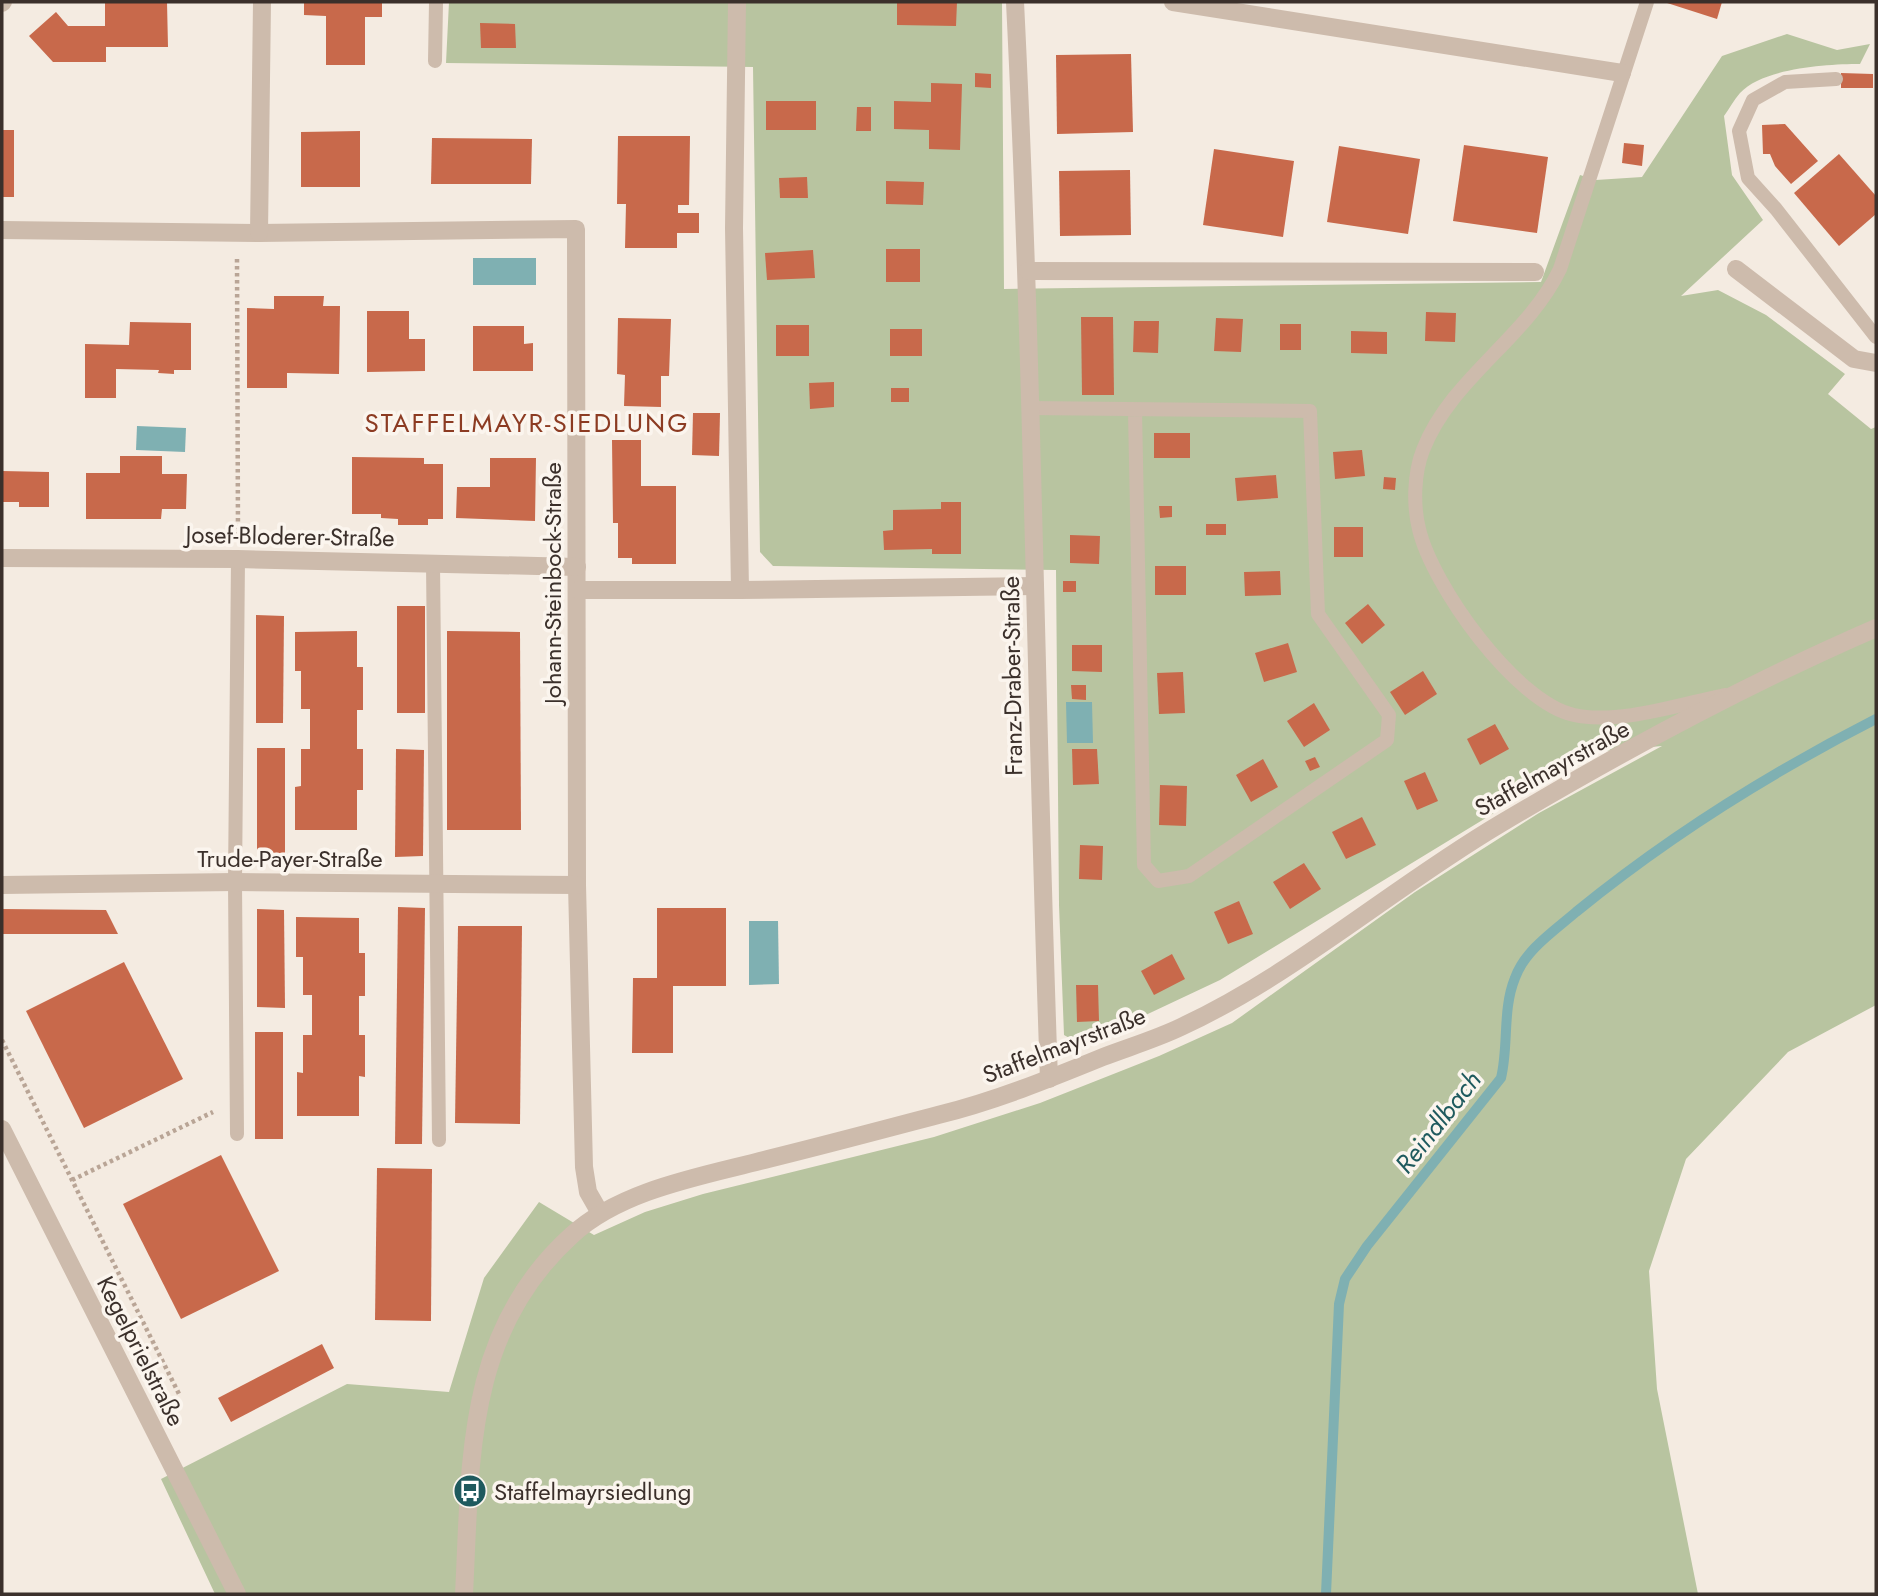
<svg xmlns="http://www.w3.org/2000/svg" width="1878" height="1596" font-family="Jost,sans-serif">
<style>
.green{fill:#b8c4a0}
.water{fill:#7fb0b2}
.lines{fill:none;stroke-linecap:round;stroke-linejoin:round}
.stream{stroke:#7fb0b2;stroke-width:10}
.building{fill:#c8694b}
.path{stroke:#b9a596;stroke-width:4.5;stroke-dasharray:3.5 3.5;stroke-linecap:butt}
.service{stroke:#cdbbac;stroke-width:14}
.minor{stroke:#cdbbac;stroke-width:18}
.labels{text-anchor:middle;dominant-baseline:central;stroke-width:7;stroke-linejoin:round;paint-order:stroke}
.street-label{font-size:24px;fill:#3b302b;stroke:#fbf5ee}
.poi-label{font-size:24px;fill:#3b302b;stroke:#fbf5ee;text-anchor:start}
.neighbourhood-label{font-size:26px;letter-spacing:2px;fill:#8c3b22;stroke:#fbf5ee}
.water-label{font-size:26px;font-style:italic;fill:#1f5a5e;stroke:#fbf5ee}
</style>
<rect width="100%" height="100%" fill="#f4ebe1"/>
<path class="green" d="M449,2h553l2,287 537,-7 39,-107 16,5 46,-3 80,-121 65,-22 50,16 33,-6 -10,20c-33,0 -97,4 -120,29 -6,7 -11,16 -16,23l8,59 31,45 -82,76 37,-6 48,25 79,59 -17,20 43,35 5,-2v578l-88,47 -102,107 -37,112 8,118 41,205h-1483l-54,-115 186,-95 102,8 35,-114 55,-76 55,33 51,-23 58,-18 231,-57 106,-34 119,-47 73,-33 183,-131 124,-79 123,-67 -68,6 -374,228 -138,65 -18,-10 -5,-130 -3,-335 -283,-4 -13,-14 -7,-485 -307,-4z"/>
<g class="water">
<rect x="473" y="258" width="63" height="27"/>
<path d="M137,426l49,2 -1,24 -49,-2z"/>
<path d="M1066,702h26l1,41h-26z"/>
<path d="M749,921h29l1,63 -30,1z"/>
</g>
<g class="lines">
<path class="stream" d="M1326,1594l13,-290 6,-25 22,-33 134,-168c8,-33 1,-68 14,-100 10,-28 39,-47 61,-66 92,-75 194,-139 300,-193"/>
</g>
<g class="building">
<path d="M105,2h62l1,45h-62v15h-53l-24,-26 27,-24 12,14h37z"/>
<path d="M304,2h78v15h-17v48h-39v-49l-22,-1z"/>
<path d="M897,2h60l-1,24 -59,-1z"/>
<path d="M1664,2h58l-5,17z"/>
<path d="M480,23l35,1 1,24h-35z"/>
<path d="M1131,54l2,78 -76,2 -1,-79z"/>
<path d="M975,73l16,1v14l-16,-1z"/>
<path d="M1841,73l32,1v14h-32z"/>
<path d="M931,83l31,1 -2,66 -31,-1v-19l-35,-1v-28l37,1z"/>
<rect x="766" y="101" width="50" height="29"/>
<path d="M857,107h14v24h-15z"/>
<path d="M1785,124l33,37 -27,23 -16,-18 -5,-12h-7l-1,-29z"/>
<rect x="2" y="130" width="12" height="67"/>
<path d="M360,131v56h-59v-55z"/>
<path d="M618,136h72l-1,69h-11v8h21v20h-22v15h-52l1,-44h-9z"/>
<path d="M432,138l100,1 -1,45h-100z"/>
<path d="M1624,143l20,2 -2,21 -20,-3z"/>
<path d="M1464,145l84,12 -11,76 -84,-12z"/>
<path d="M1339,146l81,13 -12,75 -81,-12z"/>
<path d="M1214,149l80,12 -11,76 -80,-12z"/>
<path d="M1839,154l37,42v18l-37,32 -45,-53z"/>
<path d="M1130,170l1,65 -71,1 -1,-65z"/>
<path d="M807,177l1,21h-28l-1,-20z"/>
<path d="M886,181l38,1 -1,23 -37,-1z"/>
<rect x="886" y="249" width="34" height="33"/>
<path d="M813,250l2,28 -48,2 -2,-27z"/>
<path d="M274,296h50l-1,10h17l-1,68 -52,-1v15h-40v-80l27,1z"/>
<path d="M367,311h42v28h16v32l-58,1z"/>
<path d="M1426,312l30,1 -1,29 -30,-1z"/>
<path d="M1081,317h32l1,78h-32z"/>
<path d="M618,318l53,1 -2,57h-8v31l-37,-1 1,-31 -8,-1z"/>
<path d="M1216,318l27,1 -2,33 -27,-1z"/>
<path d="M1134,321h25l-1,32 -25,-1z"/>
<path d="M130,322l61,1v47h-17v4l-16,-1 1,-3 -43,-1v29h-31v-54l44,1z"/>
<rect x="1280" y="324" width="21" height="26"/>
<rect x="776" y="325" width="33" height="31"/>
<path d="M473,326h51v18l9,-1v28h-60z"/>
<rect x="890" y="329" width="32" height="27"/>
<path d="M1351,331l36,1v22l-36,-1z"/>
<path d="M834,382v25l-24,2 -1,-26z"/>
<rect x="891" y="388" width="18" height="14"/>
<path d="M693,413h27l-1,43 -27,-1z"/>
<rect x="1154" y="433" width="36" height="25"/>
<path d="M612,440h29v46h35v78h-44v-6h-14v-35h-5z"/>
<path d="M1362,450l3,26 -30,3 -2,-27z"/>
<path d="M120,456h42v18h25l-1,35h-24l-1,10h-75v-46h34z"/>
<path d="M352,457l72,1v6h19v55h-15v6h-30v-6l-17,-1v-4h-29z"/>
<path d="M490,458h46l-1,63 -79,-3 1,-31h33z"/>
<path d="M2,471l47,1v35h-30v-5h-17z"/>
<path d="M1276,475l2,23 -41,3 -2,-23z"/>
<path d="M1384,477l12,1 -1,12 -12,-1z"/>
<path d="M941,502h20v52h-29v-5l-48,1 -1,-19 10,-1v-20l48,-1z"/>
<path d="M1159,506h13v11l-12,1z"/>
<rect x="1206" y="524" width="20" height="11"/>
<rect x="1334" y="527" width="29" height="30"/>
<path d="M1070,535l30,1 -1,28 -29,-1z"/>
<rect x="1155" y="566" width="31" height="29"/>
<path d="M1280,571l1,24 -36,1 -1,-24z"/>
<rect x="1063" y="581" width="13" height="11"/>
<path d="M1368,604l17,21 -23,19 -17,-21z"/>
<rect x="397" y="606" width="28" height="107"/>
<path d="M256,615l28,1 -1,107h-27z"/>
<path d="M357,631v36h6v43h-6v39h6v41h-6v40h-62v-43l6,-1v-37h9v-40h-9v-38h-6v-39z"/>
<path d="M447,631l73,1 1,198h-74z"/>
<path d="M1288,643l9,29 -33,10 -9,-29z"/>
<path d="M1072,645h30v27l-30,-1z"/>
<path d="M1423,671l14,23 -32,21 -15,-23z"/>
<path d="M1183,672l2,41 -26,1 -2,-41z"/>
<path d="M1071,685h15v15l-14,-1z"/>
<path d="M1314,703l16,27 -26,17 -17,-26z"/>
<path d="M1495,724l14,25 -29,16 -13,-26z"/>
<rect x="257" y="748" width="28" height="107"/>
<path d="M396,749l28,1 -1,106 -28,1z"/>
<path d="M1072,749h25l2,35 -26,1z"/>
<path d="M1315,757l5,10 -10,4 -5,-10z"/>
<path d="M1263,759l15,28 -27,15 -15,-27z"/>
<path d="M1425,772l13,29 -21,9 -13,-29z"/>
<path d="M1160,785l27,1 -1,40 -27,-1z"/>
<path d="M1362,817l14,28 -30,14 -14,-27z"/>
<path d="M1080,845l23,1 -1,34 -23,-1z"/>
<path d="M1304,863l17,26 -31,20 -17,-27z"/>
<path d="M1239,901l14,33 -25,10 -14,-32z"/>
<path d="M398,907l27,1 -3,236h-27z"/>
<path d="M657,908h69v78h-53v67h-41l1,-75h24z"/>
<path d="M2,909l104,1 12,24h-116z"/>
<path d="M257,909l27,1 1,98 -28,-1z"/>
<path d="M296,917l63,1v35h6v43h-6v39h6v42l-6,-1v40h-62v-44l6,1v-38h9v-40h-9v-38h-7z"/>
<path d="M458,926h64l-2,198 -65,-1z"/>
<path d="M1172,954l13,25 -31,16 -13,-24z"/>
<path d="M124,962l59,117 -99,49 -58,-117z"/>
<path d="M1076,985h22l1,36 -22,1z"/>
<rect x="255" y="1032" width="28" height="107"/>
<path d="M221,1155l58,116 -98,48 -58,-115z"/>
<path d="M377,1168l55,1 -1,152 -56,-1z"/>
<path d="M322,1344l12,24 -103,54 -13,-24z"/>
</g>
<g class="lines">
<g class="path">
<path d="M237,259l1,275"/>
<path d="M2,1040l178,356"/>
<path d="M72,1180l141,-68"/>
</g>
<g class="service">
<path d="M1647,2l-87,267c-33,69 -109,109 -137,181 -9,23 -10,55 -4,79 13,56 96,173 155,186 43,10 107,-11 151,-20"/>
<path d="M435,61l1,-59"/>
<path d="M1836,79l-51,3 -32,18 -14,31 9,47 28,31 100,128"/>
<path d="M1029,408l281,3 8,203 71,101 -2,25 -198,136 -31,5 -14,-16 -9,-454"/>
<path d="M433,563l6,577"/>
<path d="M237,1134l-2,-252 3,-323"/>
</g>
<g class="minor">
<path d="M737,2l-3,226 6,362 295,-4"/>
<path d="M1015,2c18,359 21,718 34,1077"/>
<path d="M1173,2l449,71"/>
<path d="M2,3l1,-1"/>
<path d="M2,230l257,3 317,-4 1,656 7,282 4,25 12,21"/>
<path d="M259,233l3,-231"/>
<path d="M1736,269l118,90 22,4"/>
<path d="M1028,271l507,1"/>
<path d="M2,558l236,1 339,8"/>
<path d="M578,590h162"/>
<path d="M2,885l233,-3 342,3"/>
<path d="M2,1129l235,465"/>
<path d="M464,1594c7,-131 0,-262 108,-359 50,-46 132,-59 196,-76 57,-14 113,-29 170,-44 57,-14 111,-36 165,-58 26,-10 53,-18 78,-30 114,-53 211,-139 319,-203 121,-72 247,-140 376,-196"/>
</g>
</g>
<defs>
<symbol id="bus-disc" viewBox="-11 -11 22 22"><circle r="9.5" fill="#1f5a5e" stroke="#fbf5ee"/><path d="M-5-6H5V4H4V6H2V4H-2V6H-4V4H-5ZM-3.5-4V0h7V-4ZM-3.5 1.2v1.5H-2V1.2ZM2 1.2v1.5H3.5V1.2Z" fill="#fff"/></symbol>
</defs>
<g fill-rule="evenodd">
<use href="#bus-disc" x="451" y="1472" width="38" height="38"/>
</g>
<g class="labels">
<g class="street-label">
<text transform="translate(290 536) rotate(1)">Josef-Bloderer-Straße</text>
<text transform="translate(552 583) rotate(-90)">Johann-Steinbock-Straße</text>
<text transform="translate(1012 676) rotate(-91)">Franz-Draber-Straße</text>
<text transform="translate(1552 768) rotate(-29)">Staffelmayrstraße</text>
<text x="290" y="858">Trude-Payer-Straße</text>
<text transform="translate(1064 1045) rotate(-21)">Staffelmayrstraße</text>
<text transform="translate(141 1351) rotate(63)">Kegelprielstraße</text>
</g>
<g class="poi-label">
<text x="494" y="1491">Staffelmayrsiedlung</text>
</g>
<g class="neighbourhood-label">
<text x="527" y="423">STAFFELMAYR-SIEDLUNG</text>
</g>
<g class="water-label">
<text transform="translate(1438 1122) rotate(-52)">Reindlbach</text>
</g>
</g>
<rect width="1878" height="1596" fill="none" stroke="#3b302b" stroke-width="7"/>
</svg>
